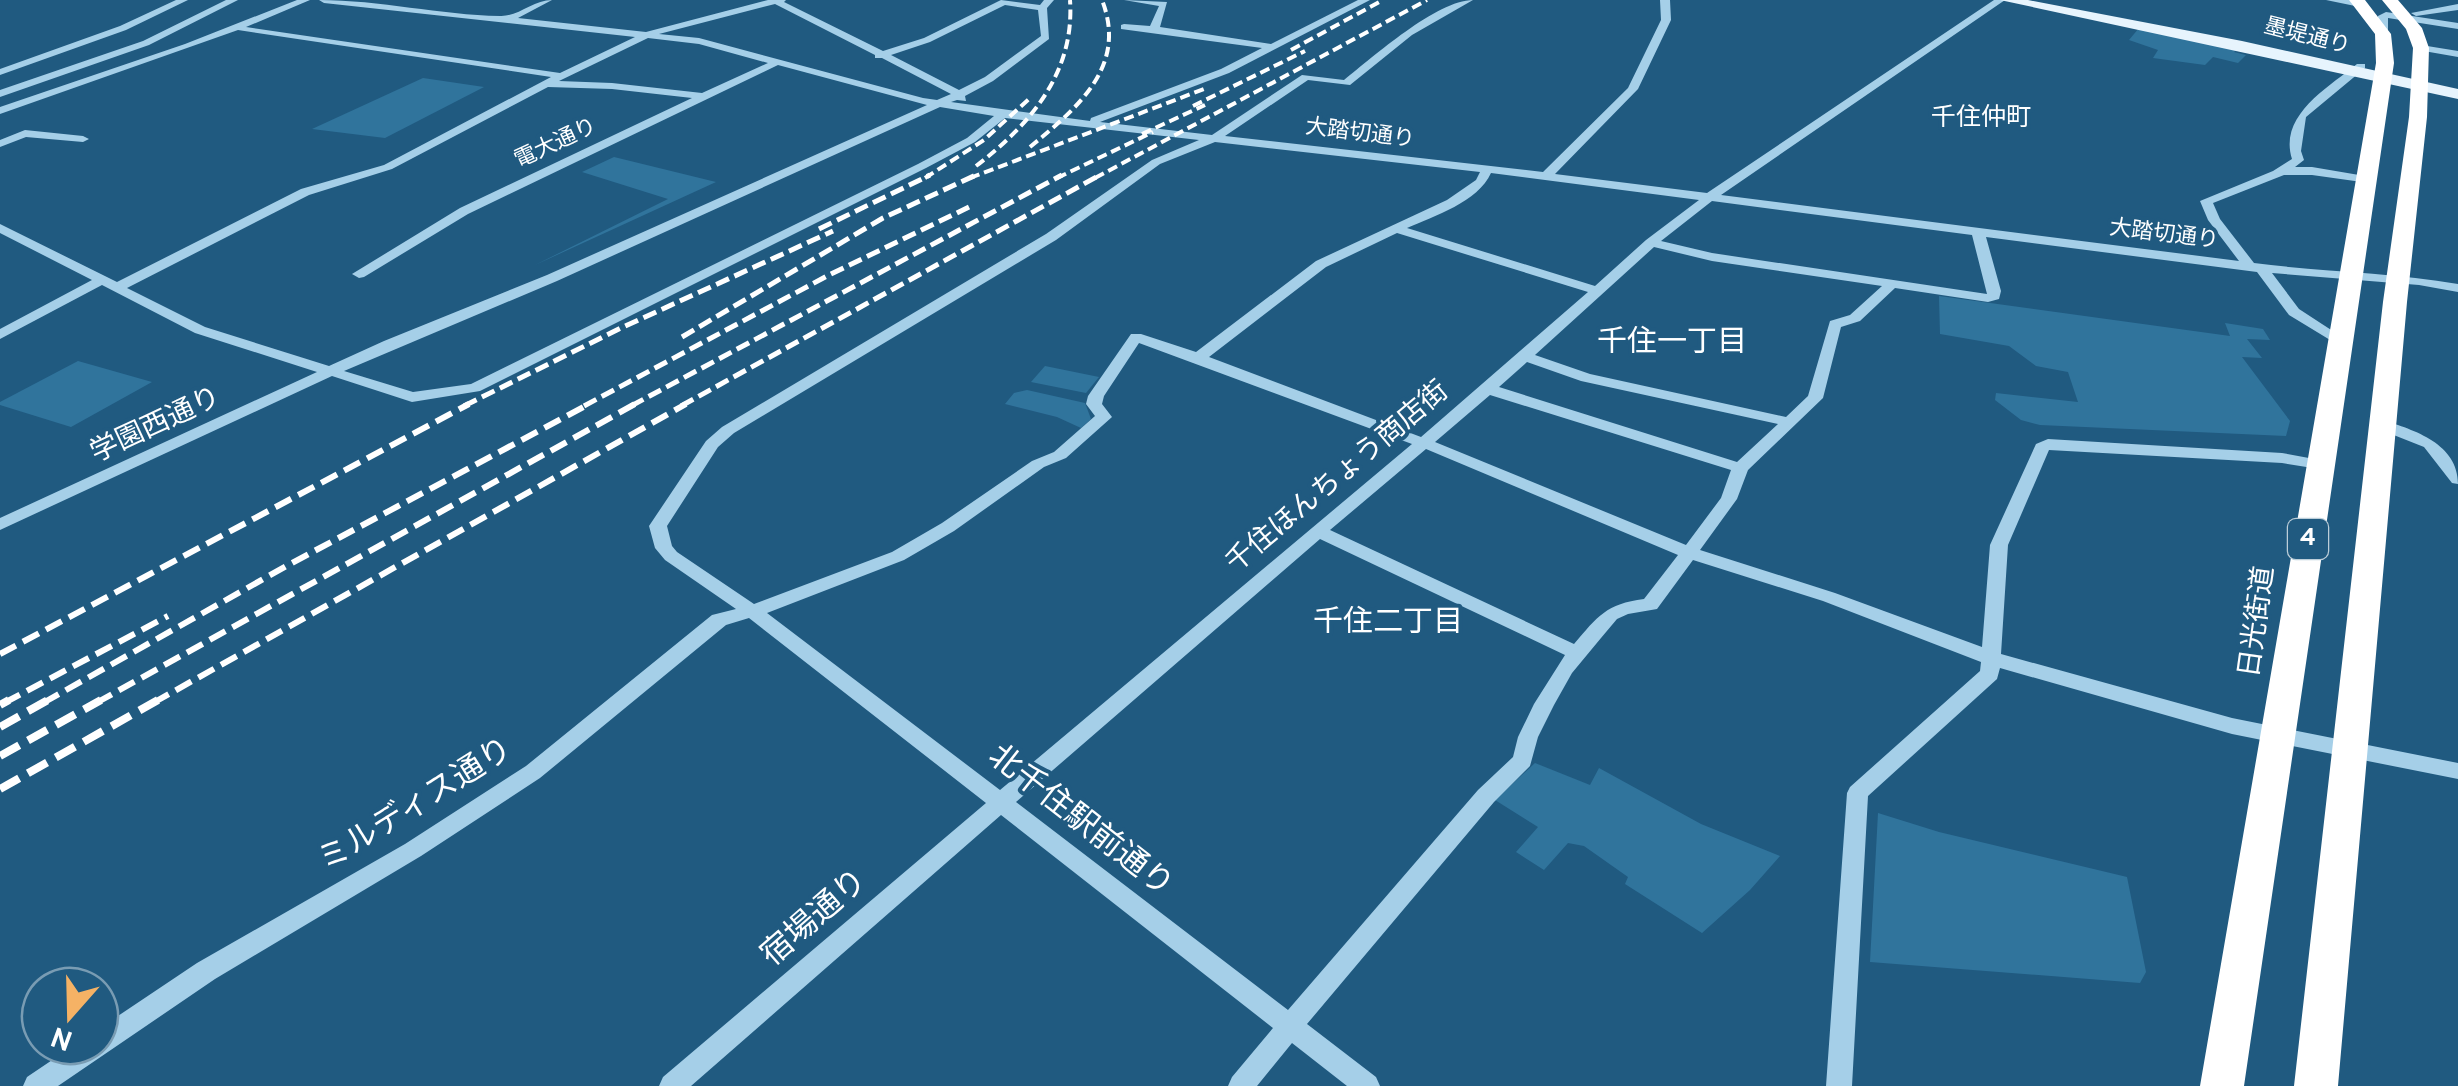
<svg xmlns="http://www.w3.org/2000/svg" width="2458" height="1086" font-family="Overpass,'Noto Sans JP',sans-serif">
<style>
.green{fill:#30749c}
.lines{fill:none;stroke-linecap:round;stroke-linejoin:round}
.minor{fill:#a5cfe8;fill-rule:evenodd}
.major{fill:#e7f4fd;fill-rule:evenodd}
.highway{fill:#fff;fill-rule:evenodd}
.rail-far3{stroke:#fff;stroke-width:4;stroke-dasharray:10 5;stroke-linecap:butt}
.rail-far2{stroke:#fff;stroke-width:5;stroke-dasharray:14 6;stroke-linecap:butt}
.rail-far1{stroke:#fff;stroke-width:6;stroke-dasharray:18 8;stroke-linecap:butt}
.rail{stroke:#fff;stroke-width:8;stroke-dasharray:22 10;stroke-linecap:butt}
.labels{text-anchor:middle;dominant-baseline:central;stroke-width:8;stroke-linejoin:round;paint-order:stroke}
.far-street-label{font-size:22px;fill:#fff;stroke:#205a80}
.far-neighbourhood-label{font-size:25px;fill:#fff;stroke:#205a80}
.shield{fill:#205a80;stroke:#bcced9;stroke-width:2.5}
.shield-label{font-size:25px;font-weight:bold;fill:#fff}
.street-label{font-size:28px;fill:#fff;stroke:#205a80}
.neighbourhood-label{font-size:30px;fill:#fff;stroke:#205a80}
.near-street-label{font-size:32px;fill:#fff;stroke:#205a80}
</style>
<rect width="100%" height="100%" fill="#205a80"/>
<g class="green">
<path d="M2139,28l98,21 -3,3 12,3 -8,8 -25,-6 -8,8 -52,-7 5,-8 -29,-10z"/>
<path d="M423,78l61,9 -99,51 -73,-9z"/>
<path d="M614,157l102,25 -181,83 133,-66 -86,-27z"/>
<path d="M1939,296l291,40 -5,-13 38,6 7,11 -23,-1 15,19 -20,-1 48,64 -4,15 -246,-11 -19,-5 -26,-20 1,-7 82,9 -10,-30 -32,-6 -27,-20 -69,-12z"/>
<path d="M78,361l74,21 -81,45 -71,-22v-3z"/>
<path d="M1045,366l54,11 -13,16 -55,-11z"/>
<path d="M1027,390l58,13 6,16 -10,9 -24,-11 -52,-13 9,-11z"/>
<path d="M1535,763l55,22 9,-17 102,56 79,32 -30,34 -48,43 -77,-49 3,-7 -44,-31 -16,-3 -24,27 -28,-18 22,-25 -43,-27z"/>
<path d="M1878,813l61,19 188,45 19,95 -6,11 -270,-21z"/>
</g>
<g class="lines">
<g class="minor">
<path d="M176,0h12l-62,30 -126,45v-6l120,-43z"/>
<path d="M226,0h12l-89,45 -149,52v-7l143,-49z"/>
<path d="M297,0h13l-64,27 314,46 75,-36 -311,-34 -5,-3c61,0 121,15 181,16 18,1 33,-16 52,-16l-34,18 128,14 122,-32h18l-2,2 99,49 41,-13 77,-38 39,5 4,-5h10l-7,8 2,31 -56,42 -28,15 1,5 -9,-1 -6,2 139,19 1,-3 130,-49 41,-21 -141,-19v-4l3,-1 26,2 9,-20 -35,-6 43,2 -7,25 111,17 87,-44h12l-141,73 -129,49 112,13 90,-60 42,5c29,-23 93,-80 129,-80l-61,35 -62,50 -42,-5 -83,56 318,36 85,-84 33,-68 -1,-20h10l1,20 -33,69 -83,85 152,19 287,-193h11l-284,195 518,66 -31,-41 -8,-19 73,-30 19,-12c-14,-44 37,-72 65,-95h8v4l-59,49 -5,34 3,9 -9,7h17l53,9 6,4 -2,3 -57,-8h-28l-71,28 7,16 34,44c68,9 137,9 204,21v8l-39,-7 -147,-12 27,36 46,30 2,3 -7,4 -51,-31 -32,-43 -271,-35 15,54 -2,8 -11,3 -93,-14 -35,33 -19,6 -18,71 -75,72 -11,29 -37,51 135,43 147,54 8,-102 46,-101 12,-5 234,14 43,8 2,3 -2,3 -6,2 -37,-6 -233,-13 -41,95 -7,109 231,64 226,45v16l-226,-45 -232,-66 -3,11 -129,117 -16,290h-26l21,-293 3,-6 130,-116 1,-9 -158,-61 -130,-41 -36,49 -29,5 -11,5 -16,19 -29,35 -18,32 -16,32 -8,29 -36,36 -187,222 69,53 4,9h-33l-55,-43 -35,43h-29l4,-9 41,-49 -272,-213 -310,271h-32l4,-9 323,-274 -237,-185 -23,7 -186,153 -119,78 -206,123 -157,107h-35l4,-9 46,-31h27v-18l97,-65 208,-119 121,-78 186,-151 24,-6 -71,-49 -10,-12 -6,-22 57,-85 16,-14 324,-193 106,-74 47,-20 -194,-22 -30,24 -49,26 -446,223 -68,11 -80,-26 -332,154v-12l317,-146 -122,-39 -93,-48 -102,54v-10l92,-49 -92,-47v-9l117,58 184,-93 83,-24 167,-88 -313,-47 -238,84v-7l185,-63zM775,4l100,51v3h7l69,36 -14,6 -14,-2 -224,-60 -40,-4zM1005,5l33,5 3,26 -56,41 -26,13 -68,-35 39,-13zM648,38l51,6 69,19 -66,30 -90,-10 -53,-2zM778,65l149,40 -380,170 -163,66 -55,25 -124,-39 -78,-39 182,-93 83,-26 156,-82 64,2 80,9 -232,110 -108,66 7,4 5,-1 104,-63zM940,107l54,9 -27,22 -49,26 -447,220 -58,8 -69,-21 213,-90zM1215,142l265,30 -4,8 -29,20 -131,61 -120,91 -55,-18h-10l-43,62 -2,8 9,12 -41,36 -22,9 -90,62 -50,29 -138,52 -77,-52 -5,-6 -5,-20 51,-79 16,-14 322,-193 104,-76zM1491,173l208,27 -53,40 -51,46 -188,-58c27,-12 71,-26 84,-55zM1712,201l260,34 15,59 -275,-41 -51,-12zM1397,233l191,59 -167,145 -212,-80 117,-90zM1654,247l58,14 170,25 -32,29 -20,6 -22,75 -22,21 -196,-43 -55,-19zM1139,343l273,101 -412,346 -233,-177 137,-53 50,-29 90,-64 22,-9 46,-41 -10,-13 2,-8zM1527,362l54,19 197,43 -41,38 -238,-75zM1490,395l241,75 -10,28 -35,47 -251,-103zM1426,449l252,106 -34,44c-38,5 -46,17 -70,45l-244,-114zM1320,539l245,116 -31,49 -16,33 -5,20 -35,33 -190,220 -272,-208z"/>
<path d="M2326,0h25l14,4 -5,3z"/>
<path d="M2458,4v6l-42,6 -5,-3z"/>
<path d="M2386,12l72,11v6l-70,-11v16l-5,3 -5,-3v-18z"/>
<path d="M2421,45l37,6v6l-40,-7 -2,-2z"/>
<path d="M25,130l58,6 6,3 -6,3 -57,-5 -26,10v-7z"/>
<path d="M2382,420c33,10 76,24 76,64l-6,-1 -28,-36 -48,-19 -2,-3z"/>
</g>
<path class="major" d="M2000,0h28l214,41 216,48v10z"/>
<g class="highway">
<path d="M2349,0h16l26,34 3,29 -150,1023h-44l176,-1023 -1,-29z"/>
<path d="M2382,0h16l24,28 7,20 -2,69 -20,185 -69,784h-44l89,-784 26,-185 4,-69 -7,-19z"/>
</g>
<g class="rail-far3">
<path d="M1291,50l92,-50"/>
<path d="M1193,106l112,-55"/>
<path d="M1142,134l63,-29"/>
<path d="M1030,147c47,-39 98,-80 72,-147"/>
<path d="M976,166c55,-42 99,-94 94,-166"/>
<path d="M925,178l59,-38 46,-42"/>
<path d="M970,178l234,-89"/>
<path d="M1057,178l96,-46"/>
<path d="M1095,178l332,-178"/>
</g>
<g class="rail-far2">
<path d="M819,229l111,-54"/>
<path d="M682,337l201,-119 93,-43"/>
<path d="M464,406l157,-78 212,-97"/>
<path d="M584,406l245,-131 140,-68"/>
<path d="M631,406l431,-231"/>
<path d="M681,406l419,-231"/>
</g>
<g class="rail-far1">
<path d="M0,654l469,-250"/>
<path d="M4,703l164,-87"/>
<path d="M43,703l247,-139 299,-160"/>
<path d="M96,703l539,-299"/>
<path d="M153,703l533,-299"/>
</g>
<g class="rail">
<path d="M0,705l9,-5"/>
<path d="M0,727l48,-27"/>
<path d="M0,756l101,-56"/>
<path d="M0,789l158,-89"/>
</g>
</g>
<g class="labels">
<g class="far-street-label">
<text transform="translate(2307 37) rotate(14)">墨堤通り</text>
<text transform="translate(1360 134) rotate(7)">大踏切通り</text>
<text transform="translate(556 144) rotate(-25)">電大通り</text>
<text transform="translate(2164 235) rotate(7)">大踏切通り</text>
</g>
<g class="far-neighbourhood-label">
<text x="1981" y="119">千住仲町</text>
</g>
<rect class="shield" x="2288" y="519" width="40" height="40" rx="8"/>
<g class="shield-label">
<text x="2308" y="539">4</text>
</g>
<g class="street-label">
<text transform="translate(156 426) rotate(-25)">学園西通り</text>
<text transform="translate(1338 478) rotate(-40)">千住ほんちょう商店街</text>
<text transform="translate(2258 622) rotate(-82)">日光街道</text>
</g>
<g class="neighbourhood-label">
<text x="1672" y="343">千住一丁目</text>
<text x="1388" y="623">千住二丁目</text>
</g>
<g class="near-street-label">
<text transform="translate(416 806) rotate(-32)">ミルディス通り</text>
<text transform="translate(1080 822) rotate(38)">北千住駅前通り</text>
<text transform="translate(815 919) rotate(-41)">宿場通り</text>
</g>
</g>
<g transform="translate(70 1016) rotate(200)"><circle r="48" fill="#205a80" stroke="#799cb3" stroke-width="2.5"/>
<path d="M0-8L18 38L0 25L-18 38Z" fill="#f5b265"/>
<text y="-15" font-size="28" font-weight="bold" text-anchor="middle" fill="#ffffff">N</text>
</g>
</svg>
